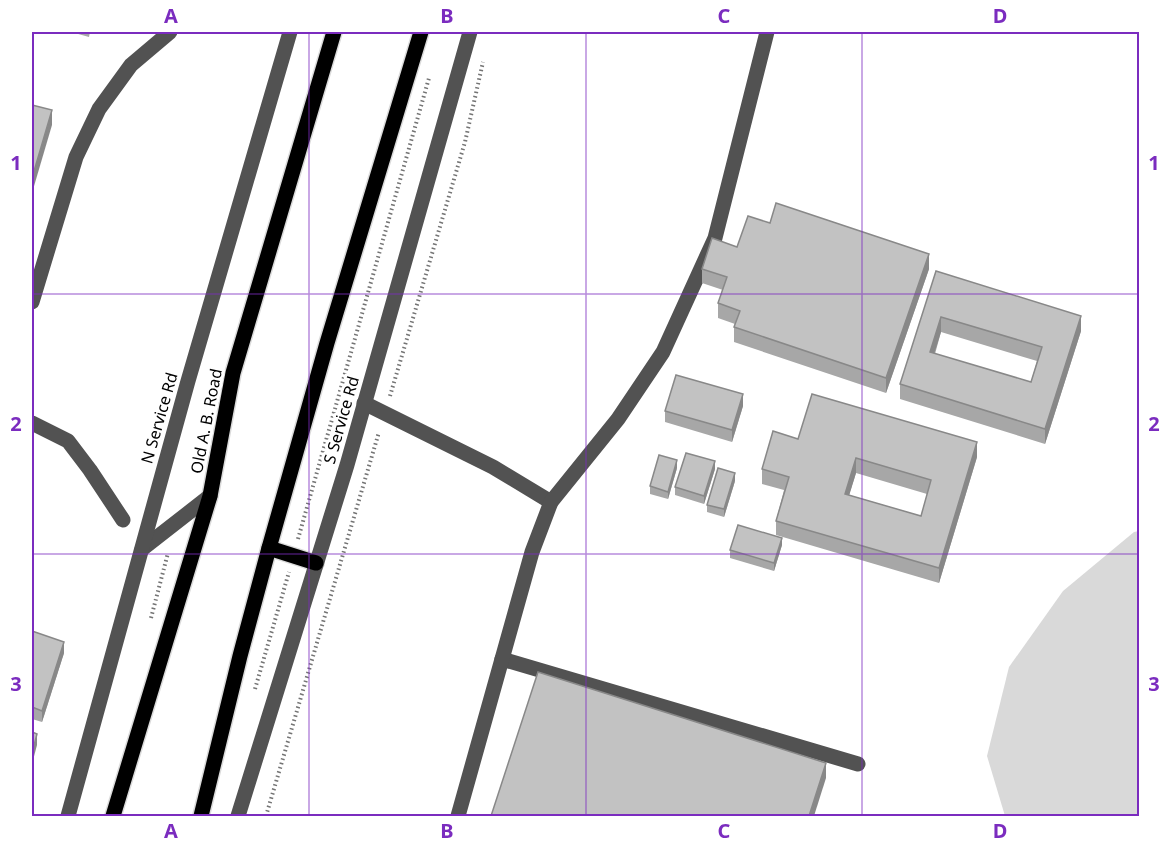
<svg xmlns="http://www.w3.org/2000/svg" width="1171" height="848" font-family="'Noto Sans',sans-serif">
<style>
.green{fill:#d9d9d9}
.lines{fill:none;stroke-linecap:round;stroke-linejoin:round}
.major-casing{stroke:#dbdbdb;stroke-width:18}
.path{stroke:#747474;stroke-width:4;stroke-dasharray:1.5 3;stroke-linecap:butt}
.minor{stroke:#525252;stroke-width:15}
.major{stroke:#000;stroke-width:15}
.wall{fill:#a7a7a7;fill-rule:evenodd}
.shaded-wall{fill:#888}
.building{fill:#c2c2c2;stroke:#888;stroke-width:1.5;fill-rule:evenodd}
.grid{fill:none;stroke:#7b2cbf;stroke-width:1.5;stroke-opacity:0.55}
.labels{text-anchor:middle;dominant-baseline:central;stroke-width:6;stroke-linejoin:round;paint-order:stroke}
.street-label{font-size:16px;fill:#000;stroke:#fff}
.neatline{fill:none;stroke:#7b2cbf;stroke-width:2}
.grid-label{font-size:20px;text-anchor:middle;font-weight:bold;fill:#7b2cbf}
</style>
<rect width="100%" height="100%" fill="#fff"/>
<path class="green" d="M1139,531v285h-134l-18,-60 22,-89 54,-76 71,-59z"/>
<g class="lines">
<defs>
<g id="major">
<path d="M269,548l47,15"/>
<path d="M113,816l97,-320 23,-123 101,-341"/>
<path d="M201,816l39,-160 29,-108 58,-205 94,-311"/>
</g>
</defs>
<use href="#major" class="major-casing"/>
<g class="path">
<path d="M390,396l75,-254 18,-80"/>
<path d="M298,539l131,-461"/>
<path d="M151,618l17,-65"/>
<path d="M255,689l34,-117"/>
<path d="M266,816l113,-384"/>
</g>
<g class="minor">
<path d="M32,302l44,-145 23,-48 32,-44 39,-33"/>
<path d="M364,403l129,64 58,35"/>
<path d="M32,423l36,18 22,29 33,50"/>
<path d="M142,549l68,-53"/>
<path d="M502,659l356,105"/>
<path d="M68,816l120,-435 102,-349"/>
<path d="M238,816l109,-351 123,-433"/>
<path d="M458,816l74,-264 19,-50 67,-83 45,-67 52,-114 52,-206"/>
</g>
<use href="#major" class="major"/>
</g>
<g class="wall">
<path d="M71,32h19l-1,5z"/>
<path d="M770,223l159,46 -43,124 -152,-51v-15l1,-3 -17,-6v-15l5,-13 -21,-7v-14l35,-22z"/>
<path d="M936,271l145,60 -36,113 -145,-45v-15zM941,332l96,29 -6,21 -96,-28z"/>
<path d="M743,406l-11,36 -67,-20v-11z"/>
<path d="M798,439l179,18 -38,126 -163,-48v-14l8,-31 -22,-6v-15zM856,473l71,21 -6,22 -72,-21z"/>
<path d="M677,468l-9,31 -18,-5v-8z"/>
<path d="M715,469l-11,35 -29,-9v-8z"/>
<path d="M735,481l-11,36 -17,-5v-7z"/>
<path d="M782,545l-8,26 -44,-13v-8z"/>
<path d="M32,631l32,22 -22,69 -10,-3z"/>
</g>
<g class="shaded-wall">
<path d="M52,110v15l-20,68v-15z"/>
<path d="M929,254v15l-43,124v-15z"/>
<path d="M1081,316v15l-36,113v-15z"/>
<path d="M941,317v15l-11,35v-15z"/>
<path d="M743,394v12l-11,36v-12z"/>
<path d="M977,442v15l-38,126v-15z"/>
<path d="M856,458v15l-11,36v-15z"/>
<path d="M677,460v8l-9,31v-7z"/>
<path d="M715,461v8l-11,35v-8z"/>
<path d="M735,473v8l-11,36v-8z"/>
<path d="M782,538v7l-8,26v-8z"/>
<path d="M64,642v11l-22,69v-11z"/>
<path d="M37,734v11l-5,19v-11z"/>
<path d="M826,763v15l-12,38h-5z"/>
</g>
<g class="building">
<path d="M32,105l20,5 -20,68z"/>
<path d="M776,203l153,51 -43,124 -152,-51 6,-16 -22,-8 9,-26 -25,-8 10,-31 25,9 11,-31 22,7z"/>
<path d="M936,271l145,45 -36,113 -145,-45zM941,317l101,30 -11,35 -101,-30z"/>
<path d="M676,375l67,19 -11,36 -67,-19z"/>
<path d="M812,394l165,48 -38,126 -163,-47 13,-44 -27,-8 11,-38 25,8zM856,458l75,22 -10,36 -76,-22z"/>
<path d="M686,453l29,8 -11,35 -29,-9z"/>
<path d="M659,455l18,5 -9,32 -18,-6z"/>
<path d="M718,468l17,5 -11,36 -17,-4z"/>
<path d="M738,525l44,13 -8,25 -44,-13z"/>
<path d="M32,631l32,11 -22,69 -10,-4z"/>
<path d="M538,672l288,91 -17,53h-318z"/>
<path d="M32,732l5,2 -5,19z"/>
</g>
<path class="grid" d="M309,32v784M586,32v784M862,32v784M32,294h1108M32,554h1108"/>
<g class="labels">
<g class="street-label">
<text transform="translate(159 418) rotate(-74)">N Service Rd</text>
<text transform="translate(341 420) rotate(-74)">S Service Rd</text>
<text transform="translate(206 421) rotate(-79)">Old A. B. Road</text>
</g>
</g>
<rect width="1171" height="848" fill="none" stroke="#ffffff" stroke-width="66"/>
<rect x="33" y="33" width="1105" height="782" class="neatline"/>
<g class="grid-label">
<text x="171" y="23">A</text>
<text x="447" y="23">B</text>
<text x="724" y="23">C</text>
<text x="1000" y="23">D</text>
<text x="16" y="170">1</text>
<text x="1154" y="170">1</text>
<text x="16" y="431">2</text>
<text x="1154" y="431">2</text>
<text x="16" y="691">3</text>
<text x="1154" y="691">3</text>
<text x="171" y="838">A</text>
<text x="447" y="838">B</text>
<text x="724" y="838">C</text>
<text x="1000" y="838">D</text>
</g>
</svg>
